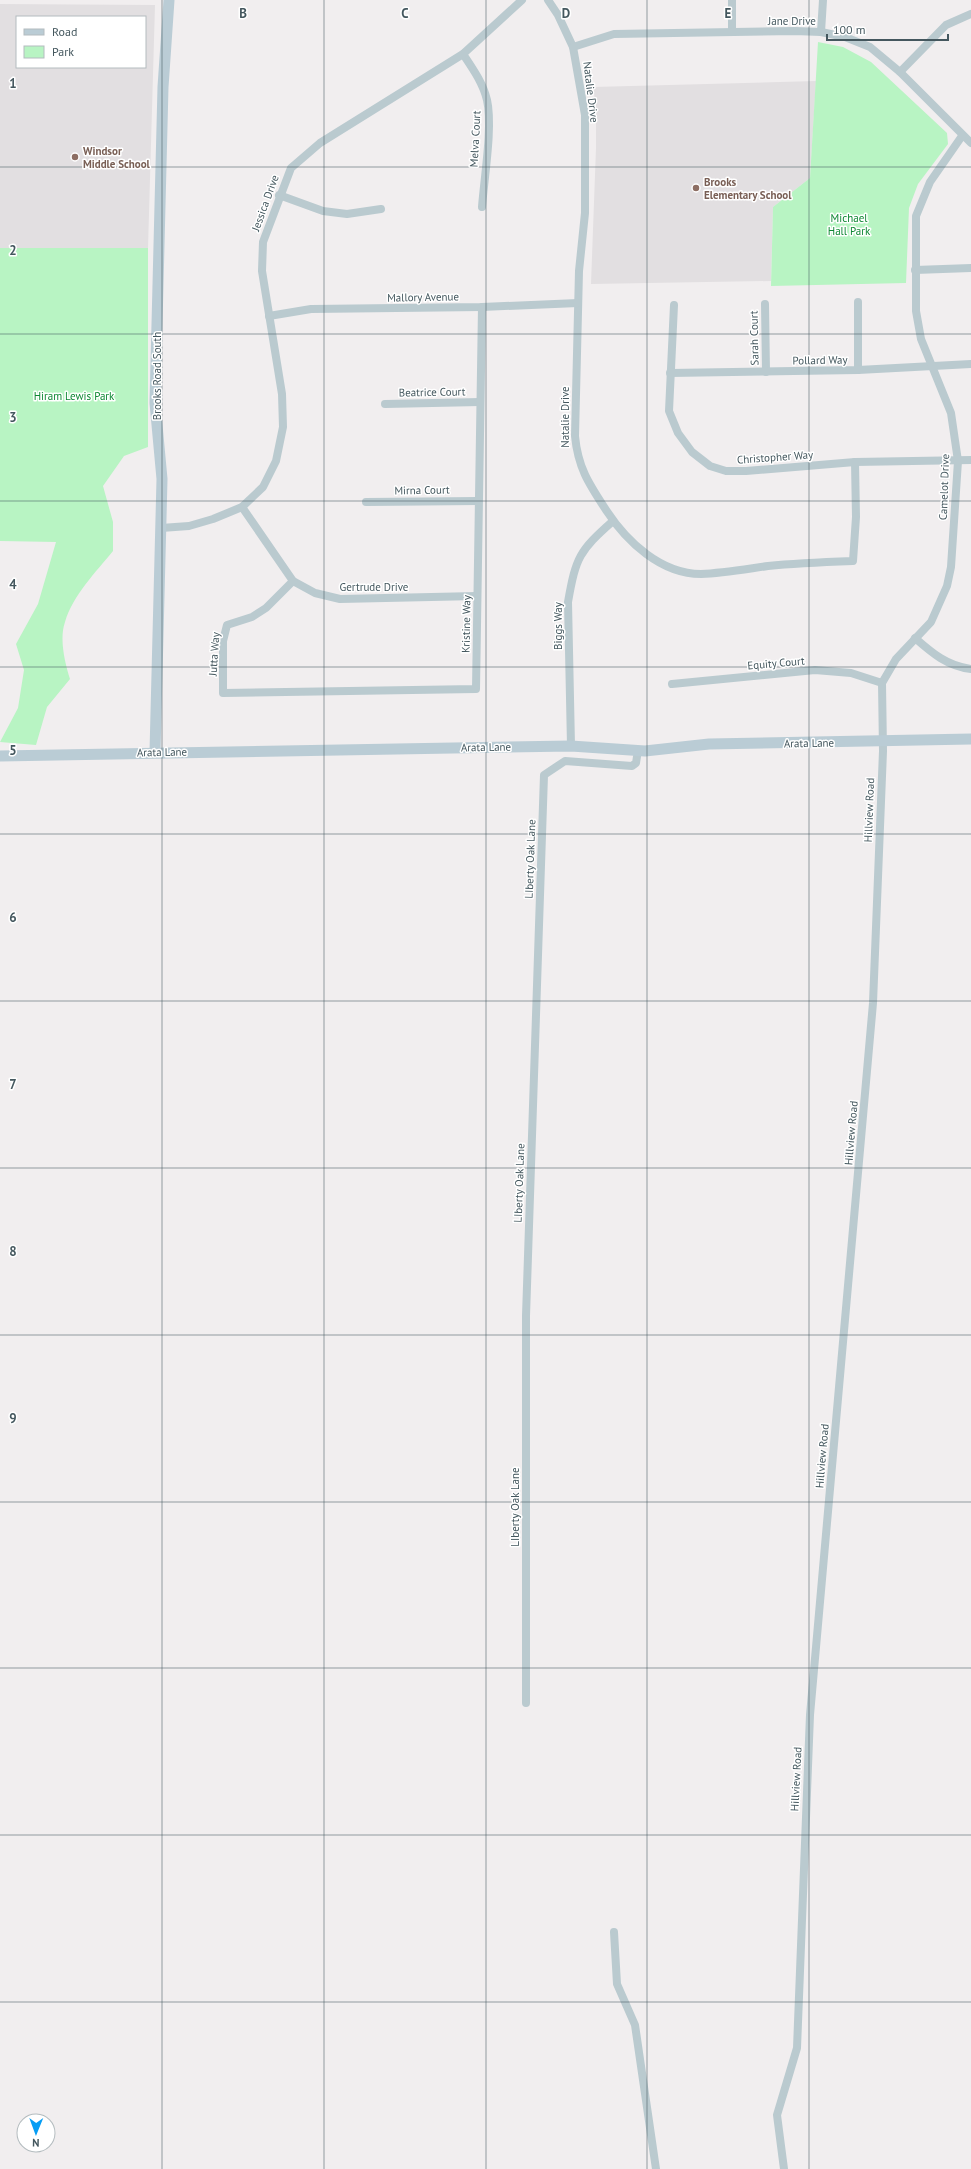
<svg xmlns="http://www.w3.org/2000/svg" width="971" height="2169" font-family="'PT Sans',sans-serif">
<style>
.education{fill:#e2dfe1;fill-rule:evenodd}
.green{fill:#b8f4c3}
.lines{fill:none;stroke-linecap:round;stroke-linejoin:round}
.street{stroke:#bacacf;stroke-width:8}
.secondary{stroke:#baccd5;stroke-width:11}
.grid{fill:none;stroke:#44575e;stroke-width:1;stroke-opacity:0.55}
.education-dot{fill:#8d6e63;stroke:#fff;stroke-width:1.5}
.labels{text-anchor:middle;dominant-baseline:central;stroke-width:3;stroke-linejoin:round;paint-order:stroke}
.street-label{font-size:11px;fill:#44575e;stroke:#fff}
.education-label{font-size:11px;font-weight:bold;fill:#785e54;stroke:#fff;text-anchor:start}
.park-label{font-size:11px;fill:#0d8732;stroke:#fff}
.grid-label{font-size:13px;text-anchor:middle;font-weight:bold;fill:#44575e;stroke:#fff;stroke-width:3;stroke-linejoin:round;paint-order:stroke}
</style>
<rect width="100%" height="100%" fill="#f1eeef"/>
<g class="education">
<path d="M0,4l155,1 -7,243h-148zM17,17h128v50h-128z"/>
<path d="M816,81l-6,97 -37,29 -2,74 -180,3 5,-136v-42l-3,-19z"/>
</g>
<g class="green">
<path d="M818,42l25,5 28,15 76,71 1,11 -30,40 -9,24 -3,75 -135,3 2,-79 37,-29z"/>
<path d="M0,248h148v199l-24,9 -21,30 10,36v29c-17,21 -40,44 -48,71 -6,17 0,41 5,57l-23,28 -11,38 -36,-3 18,-34 6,-38 -8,-26 22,-40 18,-62 -56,-1z"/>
</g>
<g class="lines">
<g class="street">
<path d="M548,0l10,15 15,32 12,68v98l-6,58 -4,165c3,32 14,48 31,74 21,32 55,64 95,64 22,-1 45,-5 67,-8 29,-3 57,-4 85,-5l3,-44 -1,-55"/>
<path d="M732,32v-32"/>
<path d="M821,32l2,-32"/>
<path d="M573,47l41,-13 181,-3 26,1 24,5 25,10 30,25 71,71"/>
<path d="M463,54c10,15 20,29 24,46 6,26 -3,79 -5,107"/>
<path d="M900,72l46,-47 25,-11"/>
<path d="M279,195l44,16 24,3 34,-5"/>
<path d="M915,270l56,-2"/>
<path d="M858,302v68"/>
<path d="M765,304l1,68"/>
<path d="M674,305l-5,106 9,22 14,19 18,14 16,5h20l109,-9 116,-2"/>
<path d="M269,316l42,-7 171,-2 96,-4"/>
<path d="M670,373l188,-3 113,-6"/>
<path d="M385,404l95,-2"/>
<path d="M366,502l112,-1"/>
<path d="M242,507l51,74 22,12 25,6 137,-3"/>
<path d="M161,528l28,-2 24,-7 29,-12 21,-20 13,-26 7,-34 -1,-33 -20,-123 1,-29 28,-74 29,-25 143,-89 59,-54"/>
<path d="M293,581l-27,27 -14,9 -25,8 -4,16v52l253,-4 6,-382"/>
<path d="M915,638c17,15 32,28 56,31"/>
<path d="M672,684l143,-14 36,3 31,10"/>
<path d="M571,746l-3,-144c8,-45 11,-51 45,-81"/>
<path d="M526,1703v-387l18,-541 21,-14 67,5 4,-3 2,-13"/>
<path d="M614,1932l3,52 18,41 21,144"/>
<path d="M784,2169l-7,-54 20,-67 13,-333 63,-712 10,-252 -1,-68 14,-24 35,-37 16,-36 4,-19 7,-106 -7,-48 -30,-74 -5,-28v-95l14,-34 32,-46"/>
</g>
<g class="secondary">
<path d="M155,752l7,-273 -7,-76 8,-316 6,-87"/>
<path d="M0,756l571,-10 74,5 64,-7 262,-5"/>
</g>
</g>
<path class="grid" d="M162,0v2169M324,0v2169M486,0v2169M647,0v2169M809,0v2169M0,167h971M0,334h971M0,501h971M0,667h971M0,834h971M0,1001h971M0,1168h971M0,1335h971M0,1502h971M0,1668h971M0,1835h971M0,2002h971"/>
<g class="education-dot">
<circle cx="75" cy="157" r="4"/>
<circle cx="696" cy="188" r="4"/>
</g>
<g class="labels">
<g class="street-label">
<text x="792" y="21">Jane Drive</text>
<text transform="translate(591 92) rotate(83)">Natalie Drive</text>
<text transform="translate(475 139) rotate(-87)">Melva Court</text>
<text transform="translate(265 203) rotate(-70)">Jessica Drive</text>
<text transform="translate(423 297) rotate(-1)">Mallory Avenue</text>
<text transform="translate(754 338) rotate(-91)">Sarah Court</text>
<text transform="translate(820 360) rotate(-1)">Pollard Way</text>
<text transform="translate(157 376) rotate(-90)">Brooks Road South</text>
<text transform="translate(432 392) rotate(-1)">Beatrice Court</text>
<text transform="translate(565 417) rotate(-90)">Natalie Drive</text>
<text transform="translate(775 457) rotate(-4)">Christopher Way</text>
<text transform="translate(944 487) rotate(-88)">Camelot Drive</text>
<text transform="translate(422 490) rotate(-1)">Mirna Court</text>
<text x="374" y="587">Gertrude Drive</text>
<text transform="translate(466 624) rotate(-89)">Kristine Way</text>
<text transform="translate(558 626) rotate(-90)">Biggs Way</text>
<text transform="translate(214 654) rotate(-86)">Jutta Way</text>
<text transform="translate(776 663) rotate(-5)">Equity Court</text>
<text transform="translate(809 743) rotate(-1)">Arata Lane</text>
<text transform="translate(486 747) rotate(-1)">Arata Lane</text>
<text transform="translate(162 752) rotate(-1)">Arata Lane</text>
<text transform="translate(869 810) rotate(-88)">Hillview Road</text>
<text transform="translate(530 859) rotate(-88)">LIberty Oak Lane</text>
<text transform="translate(851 1133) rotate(-85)">Hillview Road</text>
<text transform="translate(519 1183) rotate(-88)">LIberty Oak Lane</text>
<text transform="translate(822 1456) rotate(-85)">Hillview Road</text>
<text transform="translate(515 1507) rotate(-90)">LIberty Oak Lane</text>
<text transform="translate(796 1779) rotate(-87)">Hillview Road</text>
</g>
<g class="education-label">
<text x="83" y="151">Windsor<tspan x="83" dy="13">Middle School</tspan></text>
<text x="704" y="182">Brooks<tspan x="704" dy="13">Elementary School</tspan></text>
</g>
<g class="park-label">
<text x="849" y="218">Michael<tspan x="849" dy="13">Hall Park</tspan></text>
<text x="74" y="396">Hiram Lewis Park</text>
</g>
</g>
<g class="grid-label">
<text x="243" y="18">B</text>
<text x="405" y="18">C</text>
<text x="566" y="18">D</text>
<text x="728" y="18">E</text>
<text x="13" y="88">1</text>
<text x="13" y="255">2</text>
<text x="13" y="422">3</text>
<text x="13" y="589">4</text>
<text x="13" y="755">5</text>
<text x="13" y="922">6</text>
<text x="13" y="1089">7</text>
<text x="13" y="1256">8</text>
<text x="13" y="1423">9</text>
</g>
<rect x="16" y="16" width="130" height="52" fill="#ffffff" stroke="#b4bcbf"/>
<rect x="24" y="29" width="20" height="6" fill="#baccd5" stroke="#b4bcbf"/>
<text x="52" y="36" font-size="12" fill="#44575e">Road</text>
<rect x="24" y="46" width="20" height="12" fill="#b8f4c3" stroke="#b4bcbf"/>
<text x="52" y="56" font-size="12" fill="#44575e">Park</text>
<g transform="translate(36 2133) rotate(181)"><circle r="19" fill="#ffffff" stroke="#b4bcbf"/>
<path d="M0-3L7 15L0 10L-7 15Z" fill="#069df4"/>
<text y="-6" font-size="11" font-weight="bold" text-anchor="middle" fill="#44575e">N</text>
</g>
<path d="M827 34v6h121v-6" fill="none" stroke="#44575e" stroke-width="2"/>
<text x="833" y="34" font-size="12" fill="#44575e" stroke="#ffffff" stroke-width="3" paint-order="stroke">100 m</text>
</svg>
